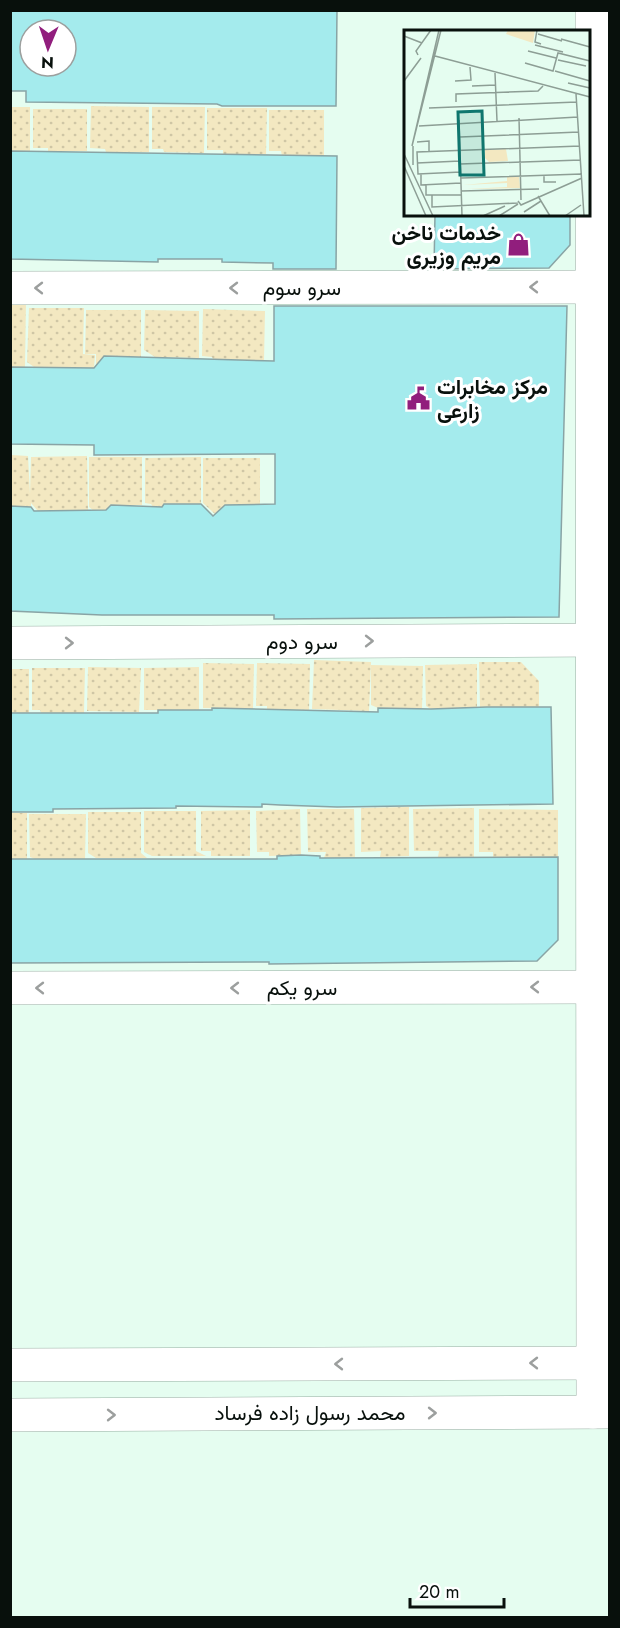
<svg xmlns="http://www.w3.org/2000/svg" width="620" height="1628" font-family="Jost,Vazirmatn,sans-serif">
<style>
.grass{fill:url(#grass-dots)}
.building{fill:#a4ebed;stroke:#89a4a5;stroke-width:1.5;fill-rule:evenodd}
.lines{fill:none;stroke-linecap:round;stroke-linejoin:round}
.minor-casing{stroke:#97aea2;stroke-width:34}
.minor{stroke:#fff;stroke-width:33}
.oneway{stroke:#9c9f9e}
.labels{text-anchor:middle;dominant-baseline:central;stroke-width:6;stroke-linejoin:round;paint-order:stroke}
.poi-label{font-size:21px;font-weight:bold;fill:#08100c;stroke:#fff;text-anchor:end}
.street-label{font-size:21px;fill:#08100c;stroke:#fff}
.inset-road{fill:none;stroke:#8d9e95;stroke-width:1.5}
.view{fill:#0f766e;fill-opacity:0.15;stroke:#0f766e;stroke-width:3}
.inset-edge{fill:none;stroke:#08100c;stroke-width:3}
</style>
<defs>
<pattern id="grass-dots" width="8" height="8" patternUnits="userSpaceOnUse" patternTransform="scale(1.5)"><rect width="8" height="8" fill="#f3e8c1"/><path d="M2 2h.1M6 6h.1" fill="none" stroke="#cfc6a5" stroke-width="1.8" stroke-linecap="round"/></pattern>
</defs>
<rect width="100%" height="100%" fill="#e5fdf0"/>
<g class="grass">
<path d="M91,106l58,1v45h-43l-1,-3 -15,-1z"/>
<rect x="11" y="107" width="19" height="44"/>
<path d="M152,107h53l-1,46 -40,-1 -1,-3h-11z"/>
<path d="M207,108h60l-1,46h-43v-4h-16z"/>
<path d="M33,109h54v42h-39v-3h-15z"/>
<path d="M269,110h55v46h-42l-1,-5h-12z"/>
<path d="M11,302h15l-1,65h-14z"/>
<path d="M29,308h55l-1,46 12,1 -1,13 -60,-1 -7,-5z"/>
<path d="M203,309l62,2 -1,50 -51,-2 -1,-2 -10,-1z"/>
<path d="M86,310h55v47l-37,-1 -8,10v-12h-11z"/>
<path d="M145,310l54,1v47l-44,-1 -11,-7z"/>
<path d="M11,455l17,1 2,38 1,-37 56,-1 1,54 -38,1 -7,6 -12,-14v4l-20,-1z"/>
<path d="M89,457h53v48h-31l-9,12 -13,-10z"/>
<path d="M201,457v47h-37l-6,9 -7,-9 -6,-1v-45z"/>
<path d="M203,458h57v46l-35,1 -10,9 -12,-11z"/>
<path d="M314,660l57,2 -2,49 -57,-2z"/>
<path d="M479,662h42l18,19v26h-59z"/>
<path d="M203,663l51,1 -1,45 -50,-1z"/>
<path d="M257,663l53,1 -1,46 -42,-1v-3h-11z"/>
<path d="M477,664v44l-46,1 -5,-3 -1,-41z"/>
<path d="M371,665l52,1 -1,43 -44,-1 -7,-3z"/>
<path d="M88,667l53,1 -2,44 -52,-1z"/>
<path d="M199,667v43h-55v-42z"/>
<path d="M32,668h53l-1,45h-43l-1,-3h-8z"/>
<path d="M10,669h19v44h-18z"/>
<path d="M409,807v49l-29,1 1,-6 -20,1v-44z"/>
<path d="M474,808v49h-36l1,-6h-25l-1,-42z"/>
<path d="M300,809l1,46 -32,1v-4h-12l-1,-41z"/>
<path d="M307,809h47l1,49h-31l2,-6h-18z"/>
<path d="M479,809l79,1v47h-65v-5h-14z"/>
<path d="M250,810v46h-39v-5h-10v-40z"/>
<path d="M144,811h52v40l10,5h-54l-8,-4z"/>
<path d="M88,812h53v41l6,5h-51l-8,-5z"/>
<path d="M10,813h17v46h-16z"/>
<path d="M29,814h57l-1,45 -47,1 -8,-3z"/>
</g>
<g class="building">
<path d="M10,10h327l-1,96h-114l-5,-2 -191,-2v-11h-16zM30,30h36v36h-36z"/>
<path d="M10,151l327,5 -1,113h-63v-6l-51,-1v-3h-64v3l-148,-3z"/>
<path d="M435,214h135v31l-21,23 -115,1z"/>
<path d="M274,306h293l-8,311 -285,2v-4h-172l-92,-4v-105l21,1 3,4 72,-1 5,-5 51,2 2,-3h37l12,12 12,-11 50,-1v-50l-181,1v-10l-84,-1v-77l84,1 10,-12 170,5z"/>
<path d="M487,707h64l2,97 -216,3 -57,-2 -18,-1v3l-86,-1v2l-123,1v3h-43v-99h148v-3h54v-2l166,4v-4l53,1z"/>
<path d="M301,855l19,1v2l238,-1v83l-21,21 -268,3v-2l-259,1v-104h267v-3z"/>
</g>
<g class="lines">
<defs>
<g id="minor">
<path d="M592,10l1,1402"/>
<path d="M10,288l583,-1"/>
<path d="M10,643l600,-3"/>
<path d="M10,988l583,-1"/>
<path d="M10,1365l600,-2"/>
<path d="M10,1415l600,-3"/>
</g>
</defs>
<use href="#minor" class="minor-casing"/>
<use href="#minor" class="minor"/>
</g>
<defs><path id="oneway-chevron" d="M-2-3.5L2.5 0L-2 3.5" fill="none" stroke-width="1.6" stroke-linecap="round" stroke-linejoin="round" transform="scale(1.5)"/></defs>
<g class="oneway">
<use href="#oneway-chevron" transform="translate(534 287) rotate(180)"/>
<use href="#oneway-chevron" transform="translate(39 288) rotate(180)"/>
<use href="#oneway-chevron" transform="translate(234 288) rotate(180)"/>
<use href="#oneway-chevron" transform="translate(369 641)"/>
<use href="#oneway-chevron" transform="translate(69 643)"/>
<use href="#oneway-chevron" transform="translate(535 987) rotate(180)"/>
<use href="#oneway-chevron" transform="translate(40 988) rotate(180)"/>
<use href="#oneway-chevron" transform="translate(235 988) rotate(180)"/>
<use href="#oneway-chevron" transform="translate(534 1363) rotate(180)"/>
<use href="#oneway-chevron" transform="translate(339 1364) rotate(180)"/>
<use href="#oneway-chevron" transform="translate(432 1413)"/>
<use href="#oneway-chevron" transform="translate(111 1415)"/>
</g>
<defs>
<symbol id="shop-bare" viewBox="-9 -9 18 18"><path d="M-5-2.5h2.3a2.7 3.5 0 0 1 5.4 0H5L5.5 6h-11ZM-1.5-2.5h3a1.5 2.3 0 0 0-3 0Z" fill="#911e7d" stroke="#fff" stroke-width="2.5" paint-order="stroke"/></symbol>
<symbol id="civic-bare" viewBox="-9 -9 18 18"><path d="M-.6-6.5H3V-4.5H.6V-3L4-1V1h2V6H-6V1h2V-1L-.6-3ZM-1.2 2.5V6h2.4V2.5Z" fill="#911e7d" stroke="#fff" stroke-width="2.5" paint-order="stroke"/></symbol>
</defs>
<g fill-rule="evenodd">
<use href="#shop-bare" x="502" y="228" width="33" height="33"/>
<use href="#civic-bare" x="402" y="382" width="33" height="33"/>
</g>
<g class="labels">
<g class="poi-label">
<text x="501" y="233">خدمات ناخن<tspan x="501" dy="24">مریم وزیری</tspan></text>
<text x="437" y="387" text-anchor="start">مرکز مخابرات<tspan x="437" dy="24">زارعی</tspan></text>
</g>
<g class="street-label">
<text x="302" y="288">سرو سوم</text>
<text x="302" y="642">سرو دوم</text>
<text x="302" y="988">سرو یکم</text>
<text x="310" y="1413">محمد رسول زاده فرساد</text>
</g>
</g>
<g transform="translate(404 30)">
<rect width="186" height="186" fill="#e5fdf0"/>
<path d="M104,0h27l-2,13 -27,-9zM103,147h12l1,11 -53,1 40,-2v-4l-44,2 44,-4z" fill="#f3e8c1"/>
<path d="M102,119l2,12 -19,1 -4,-4v-8z" fill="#f3e8c1"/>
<path class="inset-road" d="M35,0l-27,116 29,-116M133,0l-2,12 6,2M134,4l24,7M0,6l18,7M157,9l29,8M131,15l28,7M124,21l28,7M14,25l-2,-4 15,-21M31,26l155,41M154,30l28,6M121,33l28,8 5,-18 32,8M151,41l35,10M91,43l2,48M0,51l17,-23M51,51l16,-1 -1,-13M164,53l22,5M68,56l24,-1M172,64l8,122M52,72v-8l82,-3 5,-5M25,78l148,-6M115,88l2,82M55,90l3,96M15,96l159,-9M56,107l119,-5M13,112l12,-1v10M9,116v19M0,124l29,62M13,133l43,-2M56,134l121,-4M0,136l22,50M57,142l-43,2 -1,-22 163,-6M17,144v11l40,-2M140,145v7h12M57,148l121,-4M22,155v10h36M57,161l78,-2M28,165v12l86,-4M134,166l12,20M114,171l3,4 61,-27M120,182l17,-11M79,186l22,-10M95,186l19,-12M161,186l16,-11"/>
<path class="view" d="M78,81l2,64h-24l-2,-63z"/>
<rect width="186" height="186" class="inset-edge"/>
</g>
<rect width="620" height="1628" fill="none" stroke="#08100c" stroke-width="24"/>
<g transform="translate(48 48) rotate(182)"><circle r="28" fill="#ffffff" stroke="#9c9f9e" stroke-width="1.5"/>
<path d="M0-4.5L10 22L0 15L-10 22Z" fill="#911e7d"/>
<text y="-9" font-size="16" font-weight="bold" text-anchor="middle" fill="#08100c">N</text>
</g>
<path d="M410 1598v9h94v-9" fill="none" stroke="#08100c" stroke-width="3"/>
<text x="419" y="1598" font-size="18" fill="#08100c" stroke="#ffffff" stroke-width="4.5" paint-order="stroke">20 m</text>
</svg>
